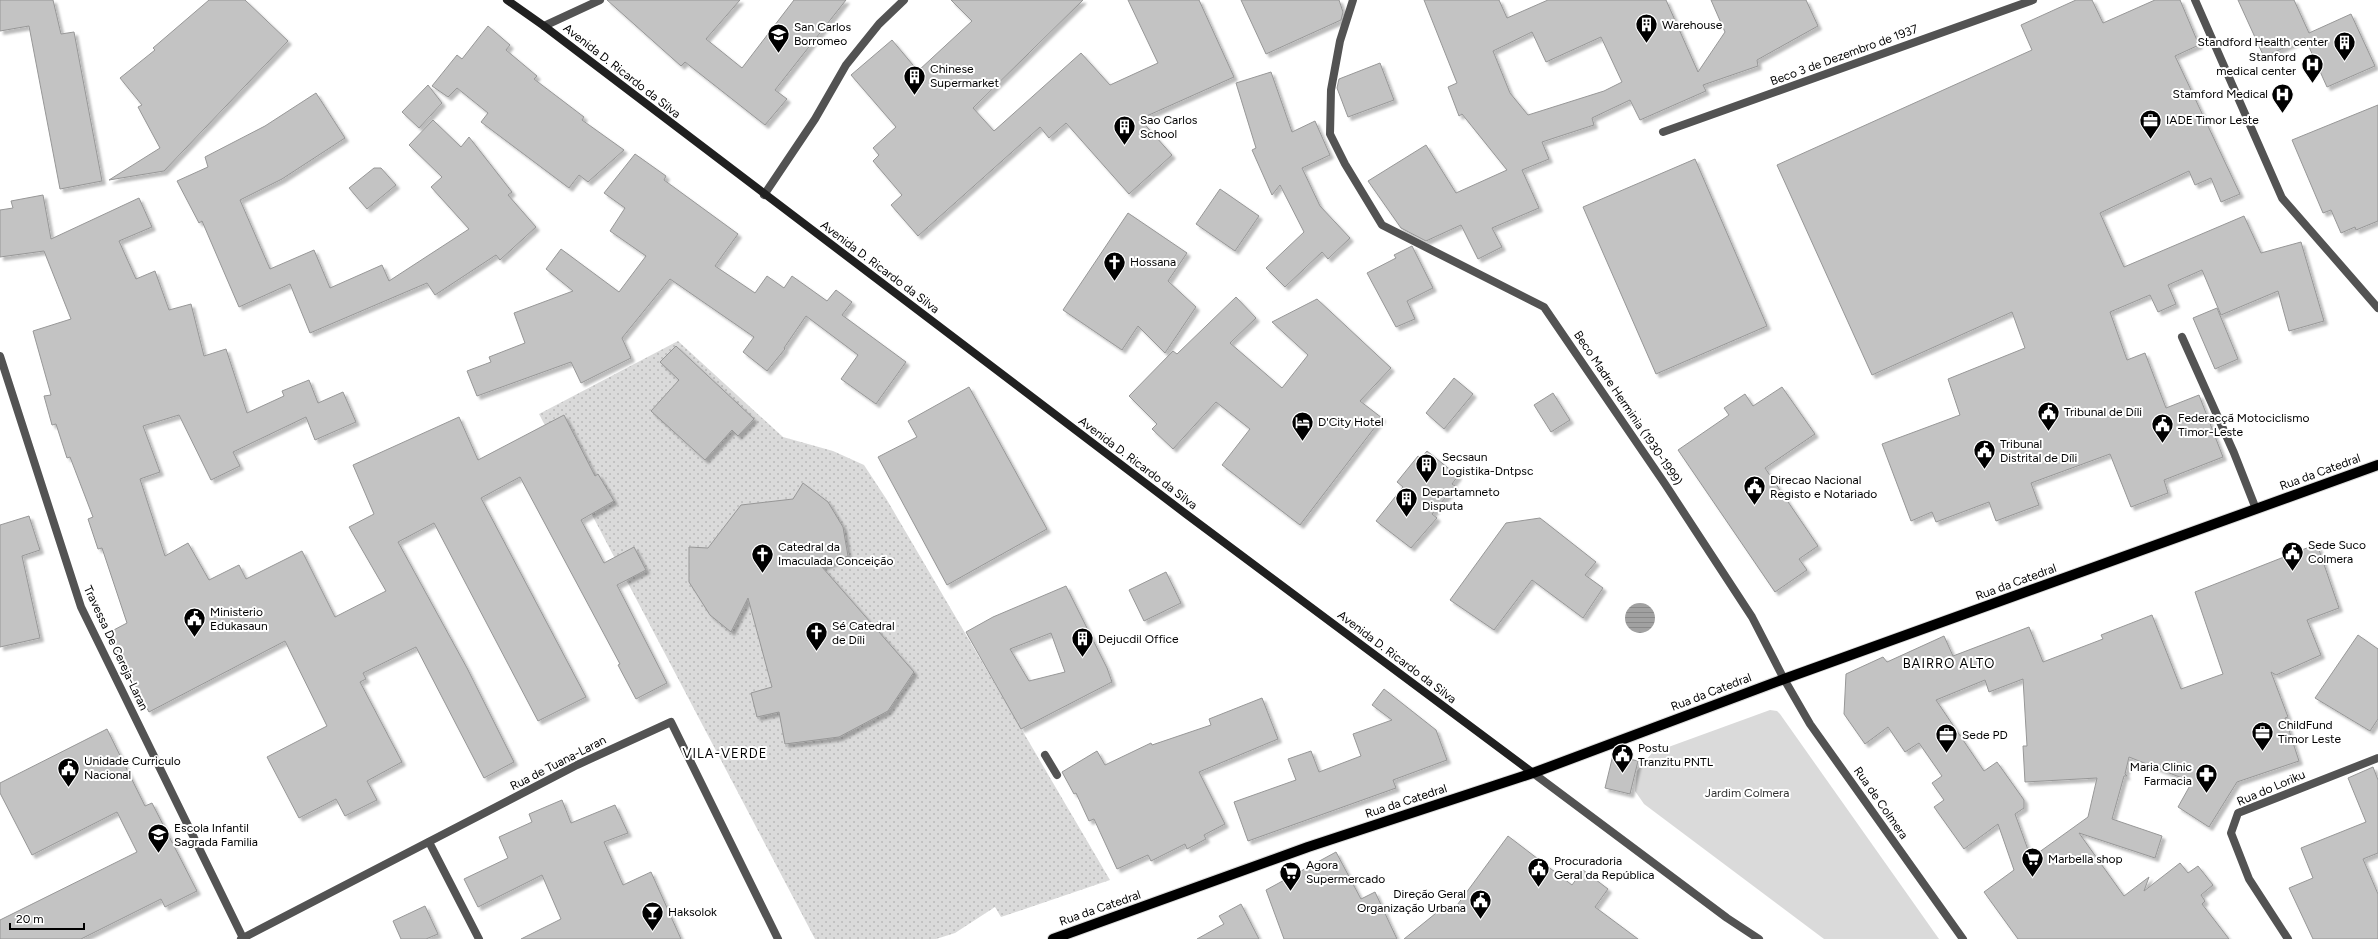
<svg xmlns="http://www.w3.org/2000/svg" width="2378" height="939" font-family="Figtree,sans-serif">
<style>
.grass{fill:url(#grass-dots)}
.green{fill:#dadada}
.water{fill:url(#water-rules)}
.building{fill:#c3c3c3;stroke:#979797;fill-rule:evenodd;filter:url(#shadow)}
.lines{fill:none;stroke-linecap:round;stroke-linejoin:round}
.primary-casing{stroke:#dbdbdb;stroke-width:12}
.minor{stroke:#535353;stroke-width:8}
.tertiary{stroke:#535353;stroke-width:8}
.secondary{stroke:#202020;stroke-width:8}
.primary{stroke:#000;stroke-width:10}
.labels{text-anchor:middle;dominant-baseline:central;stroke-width:4;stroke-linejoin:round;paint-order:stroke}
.poi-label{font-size:12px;fill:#000;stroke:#fff;text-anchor:start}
.street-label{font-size:12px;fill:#000;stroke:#fff}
.park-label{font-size:12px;fill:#313131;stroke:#fff}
.neighbourhood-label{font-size:13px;letter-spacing:1px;fill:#000;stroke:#fff}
</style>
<defs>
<pattern id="grass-dots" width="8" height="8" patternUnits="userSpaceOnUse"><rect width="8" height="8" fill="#dadada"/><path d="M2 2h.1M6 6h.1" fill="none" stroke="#b9b9b9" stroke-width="1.8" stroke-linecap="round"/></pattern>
<pattern id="water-rules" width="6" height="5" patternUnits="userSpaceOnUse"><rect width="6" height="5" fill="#a1a1a1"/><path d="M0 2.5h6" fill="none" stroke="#898989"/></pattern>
<filter id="shadow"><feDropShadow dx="3.5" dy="3.5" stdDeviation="1" flood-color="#0004"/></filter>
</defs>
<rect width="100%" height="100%" fill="#fff"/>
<path class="grass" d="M678,341l105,96 50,14 31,14 23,35 223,380 -109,37 -6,-10 -40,26 -19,6h-121l-276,-525z"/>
<path class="green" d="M1770,710l7,1 3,3 159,225h-115l-180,-135 -9,-13 2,-20 15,-18z"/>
<circle class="water" cx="1640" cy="618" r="15"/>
<g class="building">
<path d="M0,0h53l8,34 13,-2 28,149 -42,8 -31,-163 -29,5z"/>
<path d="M209,0h36l43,41 -124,130 -55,9 51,-32 -22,-41 4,-2 -22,-27 35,-28 -2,-2z"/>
<path d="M607,0h133l-34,39 36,29 52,-68h52l-71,90 12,9 -22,26 -80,-63 -4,4z"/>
<path d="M951,0h132l-110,108 21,23 87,-78 29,32 48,-22 -30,-63h71l35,77 -94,42 32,36 -43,39 -63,-71 -17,15 -9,-11 -122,109 -27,-31 11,-10 -29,-34 6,-6 -6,-7 23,-21 -45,-52 41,-35 26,31 54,-50z"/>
<path d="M1241,0h98l4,12 -2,8 -75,34z"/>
<path d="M1424,0h75l8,18 41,-18h118l32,72 27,-40 -14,-32h95l12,26 -61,34 1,6 -55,19 3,6 -66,29 -10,-20 -38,18 2,7 -52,17 7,17 -27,11 17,38 -47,20 10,19 -24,12 -17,-34 -35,16 -25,-13 -33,-47 58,-36 30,48 51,-23 -45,-56 -3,2 -11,-29 9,-4zM1532,32l14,30 55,-25 21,45 -18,9 -76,24 -18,-22 -17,-42z"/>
<path d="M2076,0h16l11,23 52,-23h25l19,45 -24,11 65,138 -19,8 -10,-24 -16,7 -6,-14 -89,42 24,54 120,-51 17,37 40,-11 23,79 -35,10 -11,-40 -57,24 -19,-45 -34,15 8,19 -18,8 -8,-17 -40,17 17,48 18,-7 21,55 33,-13 24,62 -59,23 4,13 -37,14 -21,-53 -79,29 8,22 -43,16 -7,-19 -53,20 -4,-10 -21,9 -29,-77 78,-29 -12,-36 77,-31 -13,-36 -140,63 -95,-210 255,-115 -11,-25z"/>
<path d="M2238,0h56l15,33 42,-19 24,52 -48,21 -22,-49 -41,19z"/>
<path d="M488,26l22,19 -4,5 31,26 -3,3 50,38 -2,3 42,30 -36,32 -9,-7 -10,13 -88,-66 7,-9 -31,-25 -9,9 -16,-11 25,-31 5,4z"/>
<path d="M1380,63l14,37 -46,17 -11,-29 2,-9z"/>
<path d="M1271,72l21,60 23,-11 15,34 -28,13 18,38 30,32 -22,21 -6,-7 -37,35 -19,-19 38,-36 -24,-47 -8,10 -20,-45 4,-2 -20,-65z"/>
<path d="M428,85l14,18 -23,25 -17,-16z"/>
<path d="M316,93l29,45 -63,41 -42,21 30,69 44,-19 16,38 52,-23 7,16 80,-52 -38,-42 11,-10 -33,-32 24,-25 28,27 8,-10 43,55 -4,3 28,32 -36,33 -4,-5 -61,40 -8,-12 -117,50 -20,-49 -51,23 -37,-86 -3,2 -22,-42 31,-14 -3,-10 60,-31z"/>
<path d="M2378,105v116l-22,9 -1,-3 -14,6 -10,-23 -8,3 -31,-73z"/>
<path d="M635,154l31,22 -2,4 74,54 -23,32 40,27 12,-17 17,12 8,-12 35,25 9,-11 16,12 -10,13 64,47 -30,42 -35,-25 17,-24 -52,-39 -22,32 1,1 -18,22 -24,-19 11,-15 -84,-58 -48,59 9,20 -50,25 -10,-21 -94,34 -10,-25 24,-9 -2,-5 36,-14 -11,-30 59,-22 -27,-22 15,-20 58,43 27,-36 -36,-25 15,-23 -21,-15z"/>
<path d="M1695,159l72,167 -111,48 -73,-167z"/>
<path d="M374,168h7l15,17 -29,24 -18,-21z"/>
<path d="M1220,189l39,27 -24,35 -39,-27z"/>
<path d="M43,195l8,44 88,-41 13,29 -33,14 17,38 19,-8 14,39 22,-6 13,52 22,-7 21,64 37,-17 -2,-5 27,-11 9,23 25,-11 13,30 -41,18 -9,-23 -73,35 7,14 -29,14 -32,-65 -36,11 17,46 -20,7 25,77 23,-13 21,37 30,-15 7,14 56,-28 33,66 51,-26 -37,-64 25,-13 -21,-49 106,-48 19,43 86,-45 31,61 3,-2 16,27 -33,19 23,43 30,-16 12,23 -29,15 50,98 -31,16 -18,-34 2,-1 -100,-187 -39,21 105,199 -48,24 -104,-198 -36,19 69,126 47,94 -30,16 -68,-131 -53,26 3,6 -6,3 42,80 -35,19 10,19 -32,16 -9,-17 -37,19 -32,-61 60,-31 -42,-85 -136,71 -41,-79 19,-10 -25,-75 -4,1 -10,-30 5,-2 -23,-60 -3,1 -11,-34 -4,1 -8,-29 7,-1 -18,-64 38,-12 -27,-68 -44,6v-47l13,-2 -2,-7z"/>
<path d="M1128,213l59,40 -19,28 28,26 -31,46 -27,-27 -16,24 -59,-40z"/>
<path d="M1412,246l21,42 -26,13 8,18 -19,8 -29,-54 29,-15 -2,-3z"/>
<path d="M1236,297l20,21 -26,25 52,45 26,-33 -36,-33 45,-23 74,69 -31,33 22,17 -82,107 -78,-60 28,-36 -34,-27 -43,47 -21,-20 5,-5 -28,-28 44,-45 4,3z"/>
<path d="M2217,308l21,51 -23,10 -22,-51z"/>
<path d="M676,346l78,73 -16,17 -6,-6 -27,30 -54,-49 28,-31 -19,-18z"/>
<path d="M1454,378l19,16 -29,35 -18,-16z"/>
<path d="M969,387l78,142 -100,56 -69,-128 39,-20 -9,-16z"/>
<path d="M1782,387l33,47 -50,34 53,78 -19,13 8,11 -32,22 -97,-142 51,-35 -5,-7 21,-14 8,12z"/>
<path d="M1553,393l17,27 -19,12 -17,-27z"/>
<path d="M1427,451l31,25 -6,8 3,2 -23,28 5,4 -26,30 -35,-27 27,-34 -6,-5 21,-26 3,2z"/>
<path d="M803,483l25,19 15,25 5,29 -26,11 92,105 -26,39 -49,26 -54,7 -6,-32 -22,5 -6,-24 21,-6 -24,-89 -17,34 -21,-17 -21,-33v-35l19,1 33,-43 52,-6z"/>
<path d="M29,516l11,34 -18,6 18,82 -40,9v-122z"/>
<path d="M1540,518l56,44 -11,13 18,13 -20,30 -51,-38 -38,50 -44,-30 56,-77z"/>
<path d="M2317,544l22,64 -32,12 14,35 -45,20 -5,-3 17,45 -3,1 14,43 -62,21 -28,45 -31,-20 14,-25 -63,-25 -4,17 2,2h-3l-12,43 50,17 -7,22 -76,-25 45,63 25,-19 -5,14 36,-28 8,10 10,-7 15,19 -12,10 4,6 -3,3 27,35h-211l-34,-47 30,-22 -16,-46 -34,25 -30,-42 10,-7 -12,-17 10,-7 -23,-33 -14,9 -17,-25 -23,17 -21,-30 2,-40 37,-17 4,5 57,-26 9,20 76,-29 14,35 60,-23 -2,-4 51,-20 29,74 42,-15 -28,-82zM2023,679l4,67h-4l2,36 72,-4 -9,39 -57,41 -16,-44 9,-6v-8l-27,-38 -13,9 -48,-71 49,-20 4,12z"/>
<path d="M1166,572l15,31 -37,18 -15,-31z"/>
<path d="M1066,586l41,82 5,14 -91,47 -55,-97 27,-15zM1051,633l14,39 -36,9 -19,-32z"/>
<path d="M2358,635l20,14v70l-8,12 -55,-33z"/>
<path d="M1384,689l52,41 11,30 -54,20 3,8 -148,53 -14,-39 62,-22 -8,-21 23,-8 8,21 42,-16 -8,-22 39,-14 -20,-15z"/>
<path d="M1262,698l16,41 -79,33 26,52 -21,11 2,4 -19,10 -2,-5 -34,17 -3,-6 -31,14 -23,-50 -5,2 -13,-28 -2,1 -12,-22 35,-21 8,14 46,-22 1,2 59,-20 -2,-6z"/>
<path d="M107,729l38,77 7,-3 45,88 -32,16 -4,-8 -80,40h-81v-19l137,-68 -20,-40 -85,43 -32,-62v-10z"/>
<path d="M1613,755l25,6 -8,33 -25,-6z"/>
<path d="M2373,767l5,13v73l-15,6 15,35v45h-65l-24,-51 24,-10 -12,-30 65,-26 -18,-44z"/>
<path d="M562,800l9,23 44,-18 13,28 -24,9 19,43 28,-13 30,67h-160l40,-20 -19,-44 -64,32 -14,-28 44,-21 -9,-21 33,-15 -3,-8z"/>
<path d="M1508,836l64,49 11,-15 25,19 -13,18 43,32h-234l42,-34 6,7z"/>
<path d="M1336,852l25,47 14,-7 22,47h-113l-18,-49z"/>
<path d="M1241,904l18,35h-62l27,-15 -5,-8z"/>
<path d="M425,906l13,28 -12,5h-25l-8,-18z"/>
</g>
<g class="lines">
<defs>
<path id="primary" d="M1053,939l255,-92 225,-74 251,-94 594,-214"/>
</defs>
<use href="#primary" class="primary-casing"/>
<g class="minor">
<path d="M1353,0l-13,41 -9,49 -1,44 15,30 37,61 162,82 121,177 87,133 32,62"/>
<path d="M544,26l56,-26"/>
<path d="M1663,132l370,-132"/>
<path d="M764,195l51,-76 31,-54 33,-41 25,-24"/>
<path d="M2182,337l52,116 22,56"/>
<path d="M1045,755l12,20"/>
<path d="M429,842l50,97"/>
<path d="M2288,939l-39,-60 -18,-46 7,-20 140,-55"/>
</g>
<g class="tertiary">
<path d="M2195,0l87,198 96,110"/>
<path d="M0,356l81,251 162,331"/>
<path d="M1784,679l26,45 153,215"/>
<path d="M1533,773l194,145 32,21"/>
<path d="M241,939l336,-174 94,-43 107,217"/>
</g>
<path class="secondary" d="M507,0l37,26 642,488 347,259"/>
<use href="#primary" class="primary"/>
</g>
<defs>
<symbol id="building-pin" viewBox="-11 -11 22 30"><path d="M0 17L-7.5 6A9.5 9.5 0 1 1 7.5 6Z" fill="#000" stroke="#fff"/><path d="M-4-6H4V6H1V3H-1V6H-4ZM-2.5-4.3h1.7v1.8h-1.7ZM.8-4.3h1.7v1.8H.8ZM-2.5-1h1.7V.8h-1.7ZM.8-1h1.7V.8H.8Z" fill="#fff"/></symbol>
<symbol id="school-pin" viewBox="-11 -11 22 30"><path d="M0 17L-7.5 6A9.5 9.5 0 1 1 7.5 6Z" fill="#000" stroke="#fff"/><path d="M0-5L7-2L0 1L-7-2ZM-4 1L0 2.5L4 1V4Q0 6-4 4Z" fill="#fff"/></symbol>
<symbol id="hospital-pin" viewBox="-11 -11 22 30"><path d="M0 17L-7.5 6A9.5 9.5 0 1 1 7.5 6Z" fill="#000" stroke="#fff"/><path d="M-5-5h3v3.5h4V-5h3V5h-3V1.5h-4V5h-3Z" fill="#fff"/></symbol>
<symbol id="office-pin" viewBox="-11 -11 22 30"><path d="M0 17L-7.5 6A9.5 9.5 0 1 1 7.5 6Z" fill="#000" stroke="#fff"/><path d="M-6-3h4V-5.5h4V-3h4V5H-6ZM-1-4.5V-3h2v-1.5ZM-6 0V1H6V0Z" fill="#fff"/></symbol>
<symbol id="church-pin" viewBox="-11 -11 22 30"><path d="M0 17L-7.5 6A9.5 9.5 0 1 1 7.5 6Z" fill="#000" stroke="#fff"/><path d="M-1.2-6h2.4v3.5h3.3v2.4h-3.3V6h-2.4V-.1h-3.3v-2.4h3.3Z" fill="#fff"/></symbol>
<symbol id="civic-pin" viewBox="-11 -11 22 30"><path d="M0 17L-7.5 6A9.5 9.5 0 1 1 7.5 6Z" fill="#000" stroke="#fff"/><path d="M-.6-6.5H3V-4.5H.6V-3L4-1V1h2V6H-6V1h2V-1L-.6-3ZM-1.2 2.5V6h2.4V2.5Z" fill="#fff"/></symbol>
<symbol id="hotel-pin" viewBox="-11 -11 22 30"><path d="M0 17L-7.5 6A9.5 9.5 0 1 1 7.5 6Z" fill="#000" stroke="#fff"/><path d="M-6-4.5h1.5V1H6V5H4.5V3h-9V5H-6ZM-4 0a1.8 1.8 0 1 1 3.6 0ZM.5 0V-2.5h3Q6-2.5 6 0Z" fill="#fff"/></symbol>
<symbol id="pharmacy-pin" viewBox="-11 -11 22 30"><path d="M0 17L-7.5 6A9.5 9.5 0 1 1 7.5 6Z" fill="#000" stroke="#fff"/><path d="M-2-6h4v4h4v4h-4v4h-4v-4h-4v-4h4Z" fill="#fff"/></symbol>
<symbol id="supermarket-pin" viewBox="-11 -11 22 30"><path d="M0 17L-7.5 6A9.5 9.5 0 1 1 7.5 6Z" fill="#000" stroke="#fff"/><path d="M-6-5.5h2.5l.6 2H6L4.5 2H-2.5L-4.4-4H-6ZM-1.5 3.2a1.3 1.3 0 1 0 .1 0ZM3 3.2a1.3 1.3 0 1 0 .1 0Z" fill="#fff"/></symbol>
<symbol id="bar-pin" viewBox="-11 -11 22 30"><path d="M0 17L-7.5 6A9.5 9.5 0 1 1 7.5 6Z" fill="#000" stroke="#fff"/><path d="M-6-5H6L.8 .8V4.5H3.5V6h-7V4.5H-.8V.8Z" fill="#fff"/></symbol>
</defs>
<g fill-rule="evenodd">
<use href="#building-pin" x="1634" y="12" width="25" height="34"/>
<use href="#school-pin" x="766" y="22" width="25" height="34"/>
<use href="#building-pin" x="2332" y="30" width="25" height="34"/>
<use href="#hospital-pin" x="2300" y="52" width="25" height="34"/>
<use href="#building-pin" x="902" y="64" width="25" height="34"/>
<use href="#hospital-pin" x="2270" y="82" width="25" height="34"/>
<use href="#office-pin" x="2138" y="108" width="25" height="34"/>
<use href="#building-pin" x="1112" y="114" width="25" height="34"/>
<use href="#church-pin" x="1102" y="250" width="25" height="34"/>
<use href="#civic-pin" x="2036" y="400" width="25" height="34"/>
<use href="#hotel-pin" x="1290" y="410" width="25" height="34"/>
<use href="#civic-pin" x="2150" y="412" width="25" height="34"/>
<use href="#civic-pin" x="1972" y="438" width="25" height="34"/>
<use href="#building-pin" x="1414" y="452" width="25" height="34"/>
<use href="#civic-pin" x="1742" y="474" width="25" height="34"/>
<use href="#building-pin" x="1394" y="486" width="25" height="34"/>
<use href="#civic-pin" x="2280" y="540" width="25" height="34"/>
<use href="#church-pin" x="750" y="542" width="25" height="34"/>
<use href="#civic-pin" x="182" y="606" width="25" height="34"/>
<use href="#church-pin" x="804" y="620" width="25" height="34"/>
<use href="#building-pin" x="1070" y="626" width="25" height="34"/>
<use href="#office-pin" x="2250" y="720" width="25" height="34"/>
<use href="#office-pin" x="1934" y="722" width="25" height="34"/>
<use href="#civic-pin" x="1610" y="742" width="25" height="34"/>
<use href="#civic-pin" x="56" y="756" width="25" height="34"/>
<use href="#pharmacy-pin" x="2194" y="762" width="25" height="34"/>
<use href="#school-pin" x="146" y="822" width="25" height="34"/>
<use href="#supermarket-pin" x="2020" y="846" width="25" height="34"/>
<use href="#civic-pin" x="1526" y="856" width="25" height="34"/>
<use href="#supermarket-pin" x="1278" y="860" width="25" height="34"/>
<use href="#civic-pin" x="1468" y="888" width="25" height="34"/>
<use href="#bar-pin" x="640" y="900" width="25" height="34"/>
</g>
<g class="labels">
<g class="poi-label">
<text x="1662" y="25">Warehouse</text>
<text x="794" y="27">San Carlos<tspan x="794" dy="14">Borromeo</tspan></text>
<text x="2328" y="42" text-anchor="end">Standford Health center</text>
<text x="2296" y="57" text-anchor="end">Stanford<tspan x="2296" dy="14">medical center</tspan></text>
<text x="930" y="69">Chinese<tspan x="930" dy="14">Supermarket</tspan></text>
<text x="2268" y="94" text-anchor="end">Stamford Medical</text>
<text x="1140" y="120">Sao Carlos<tspan x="1140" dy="14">School</tspan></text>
<text x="2166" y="120">IADE Timor Leste</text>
<text x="1130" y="262">Hossana</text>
<text x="2064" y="412">Tribunal de Díli</text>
<text x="2178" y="418">Federacçã Motociclismo<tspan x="2178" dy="14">Timor-Leste</tspan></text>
<text x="1318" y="422">D'City Hotel</text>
<text x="2000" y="444">Tribunal<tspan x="2000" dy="14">Distrital de Díli</tspan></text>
<text x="1442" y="457">Secsaun<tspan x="1442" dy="14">Logistika-Dntpsc</tspan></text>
<text x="1770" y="480">Direcao Nacional<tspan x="1770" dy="14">Registo e Notariado</tspan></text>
<text x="1422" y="492">Departamneto<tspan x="1422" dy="14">Disputa</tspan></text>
<text x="2308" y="545">Sede Suco<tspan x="2308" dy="14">Colmera</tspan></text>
<text x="778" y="547">Catedral da<tspan x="778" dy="14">Imaculada Conceição</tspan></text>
<text x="210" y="612">Ministerio<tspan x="210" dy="14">Edukasaun</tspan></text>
<text x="832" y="626">Sé Catedral<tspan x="832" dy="14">de Díli</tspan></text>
<text x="1098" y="639">Dejucdil Office</text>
<text x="2278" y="725">ChildFund<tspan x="2278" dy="14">Timor Leste</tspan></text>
<text x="1962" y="735">Sede PD</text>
<text x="1638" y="748">Postu<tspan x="1638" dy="14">Tranzitu PNTL</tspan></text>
<text x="84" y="761">Unidade Curriculo<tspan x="84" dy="14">Nacional</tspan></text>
<text x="2192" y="767" text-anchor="end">Maria Clinic<tspan x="2192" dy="14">Farmacia</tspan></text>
<text x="174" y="828">Escola Infantil<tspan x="174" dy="14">Sagrada Familia</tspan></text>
<text x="2048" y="859">Marbella shop</text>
<text x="1554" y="861">Procuradoria<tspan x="1554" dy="14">Geral da República</tspan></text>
<text x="1306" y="865">Agora<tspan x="1306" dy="14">Supermercado</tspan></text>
<text x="1466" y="894" text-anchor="end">Direção Geral<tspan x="1466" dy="14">Organização Urbana</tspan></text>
<text x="668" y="912">Haksolok</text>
</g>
<g class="street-label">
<text transform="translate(1844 55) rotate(-20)">Beco 3 de Dezembro de 1937</text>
<text transform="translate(622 71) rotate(38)">Avenida D. Ricardo da Silva</text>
<text transform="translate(880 267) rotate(37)">Avenida D. Ricardo da Silva</text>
<text transform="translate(1628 408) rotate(56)">Beco Madre Herminia (1930-1999)</text>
<text transform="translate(1138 463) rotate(37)">Avenida D. Ricardo da Silva</text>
<text transform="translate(2320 472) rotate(-20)">Rua da Catedral</text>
<text transform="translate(2016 582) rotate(-20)">Rua da Catedral</text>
<text transform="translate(116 648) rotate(65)">Travessa De Cereja-Laran</text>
<text transform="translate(1397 657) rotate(37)">Avenida D. Ricardo da Silva</text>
<text transform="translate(1711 692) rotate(-21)">Rua da Catedral</text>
<text transform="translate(558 763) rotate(-27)">Rua de Tuana-Laran</text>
<text transform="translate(2271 788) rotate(-23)">Rua do Loriku</text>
<text transform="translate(1406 801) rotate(-18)">Rua da Catedral</text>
<text transform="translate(1881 803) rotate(55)">Rua de Colmera</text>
<text transform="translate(1100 908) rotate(-19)">Rua da Catedral</text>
</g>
<g class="park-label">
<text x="1747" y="793">Jardim Colmera</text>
</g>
<g class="neighbourhood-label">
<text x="1949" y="663">BAIRRO ALTO</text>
<text x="725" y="753">VILA-VERDE</text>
</g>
</g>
<path d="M10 923v6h74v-6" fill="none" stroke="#000000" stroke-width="2"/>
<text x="16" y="923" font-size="12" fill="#000000" stroke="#ffffff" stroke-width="3" paint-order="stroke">20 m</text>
</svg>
